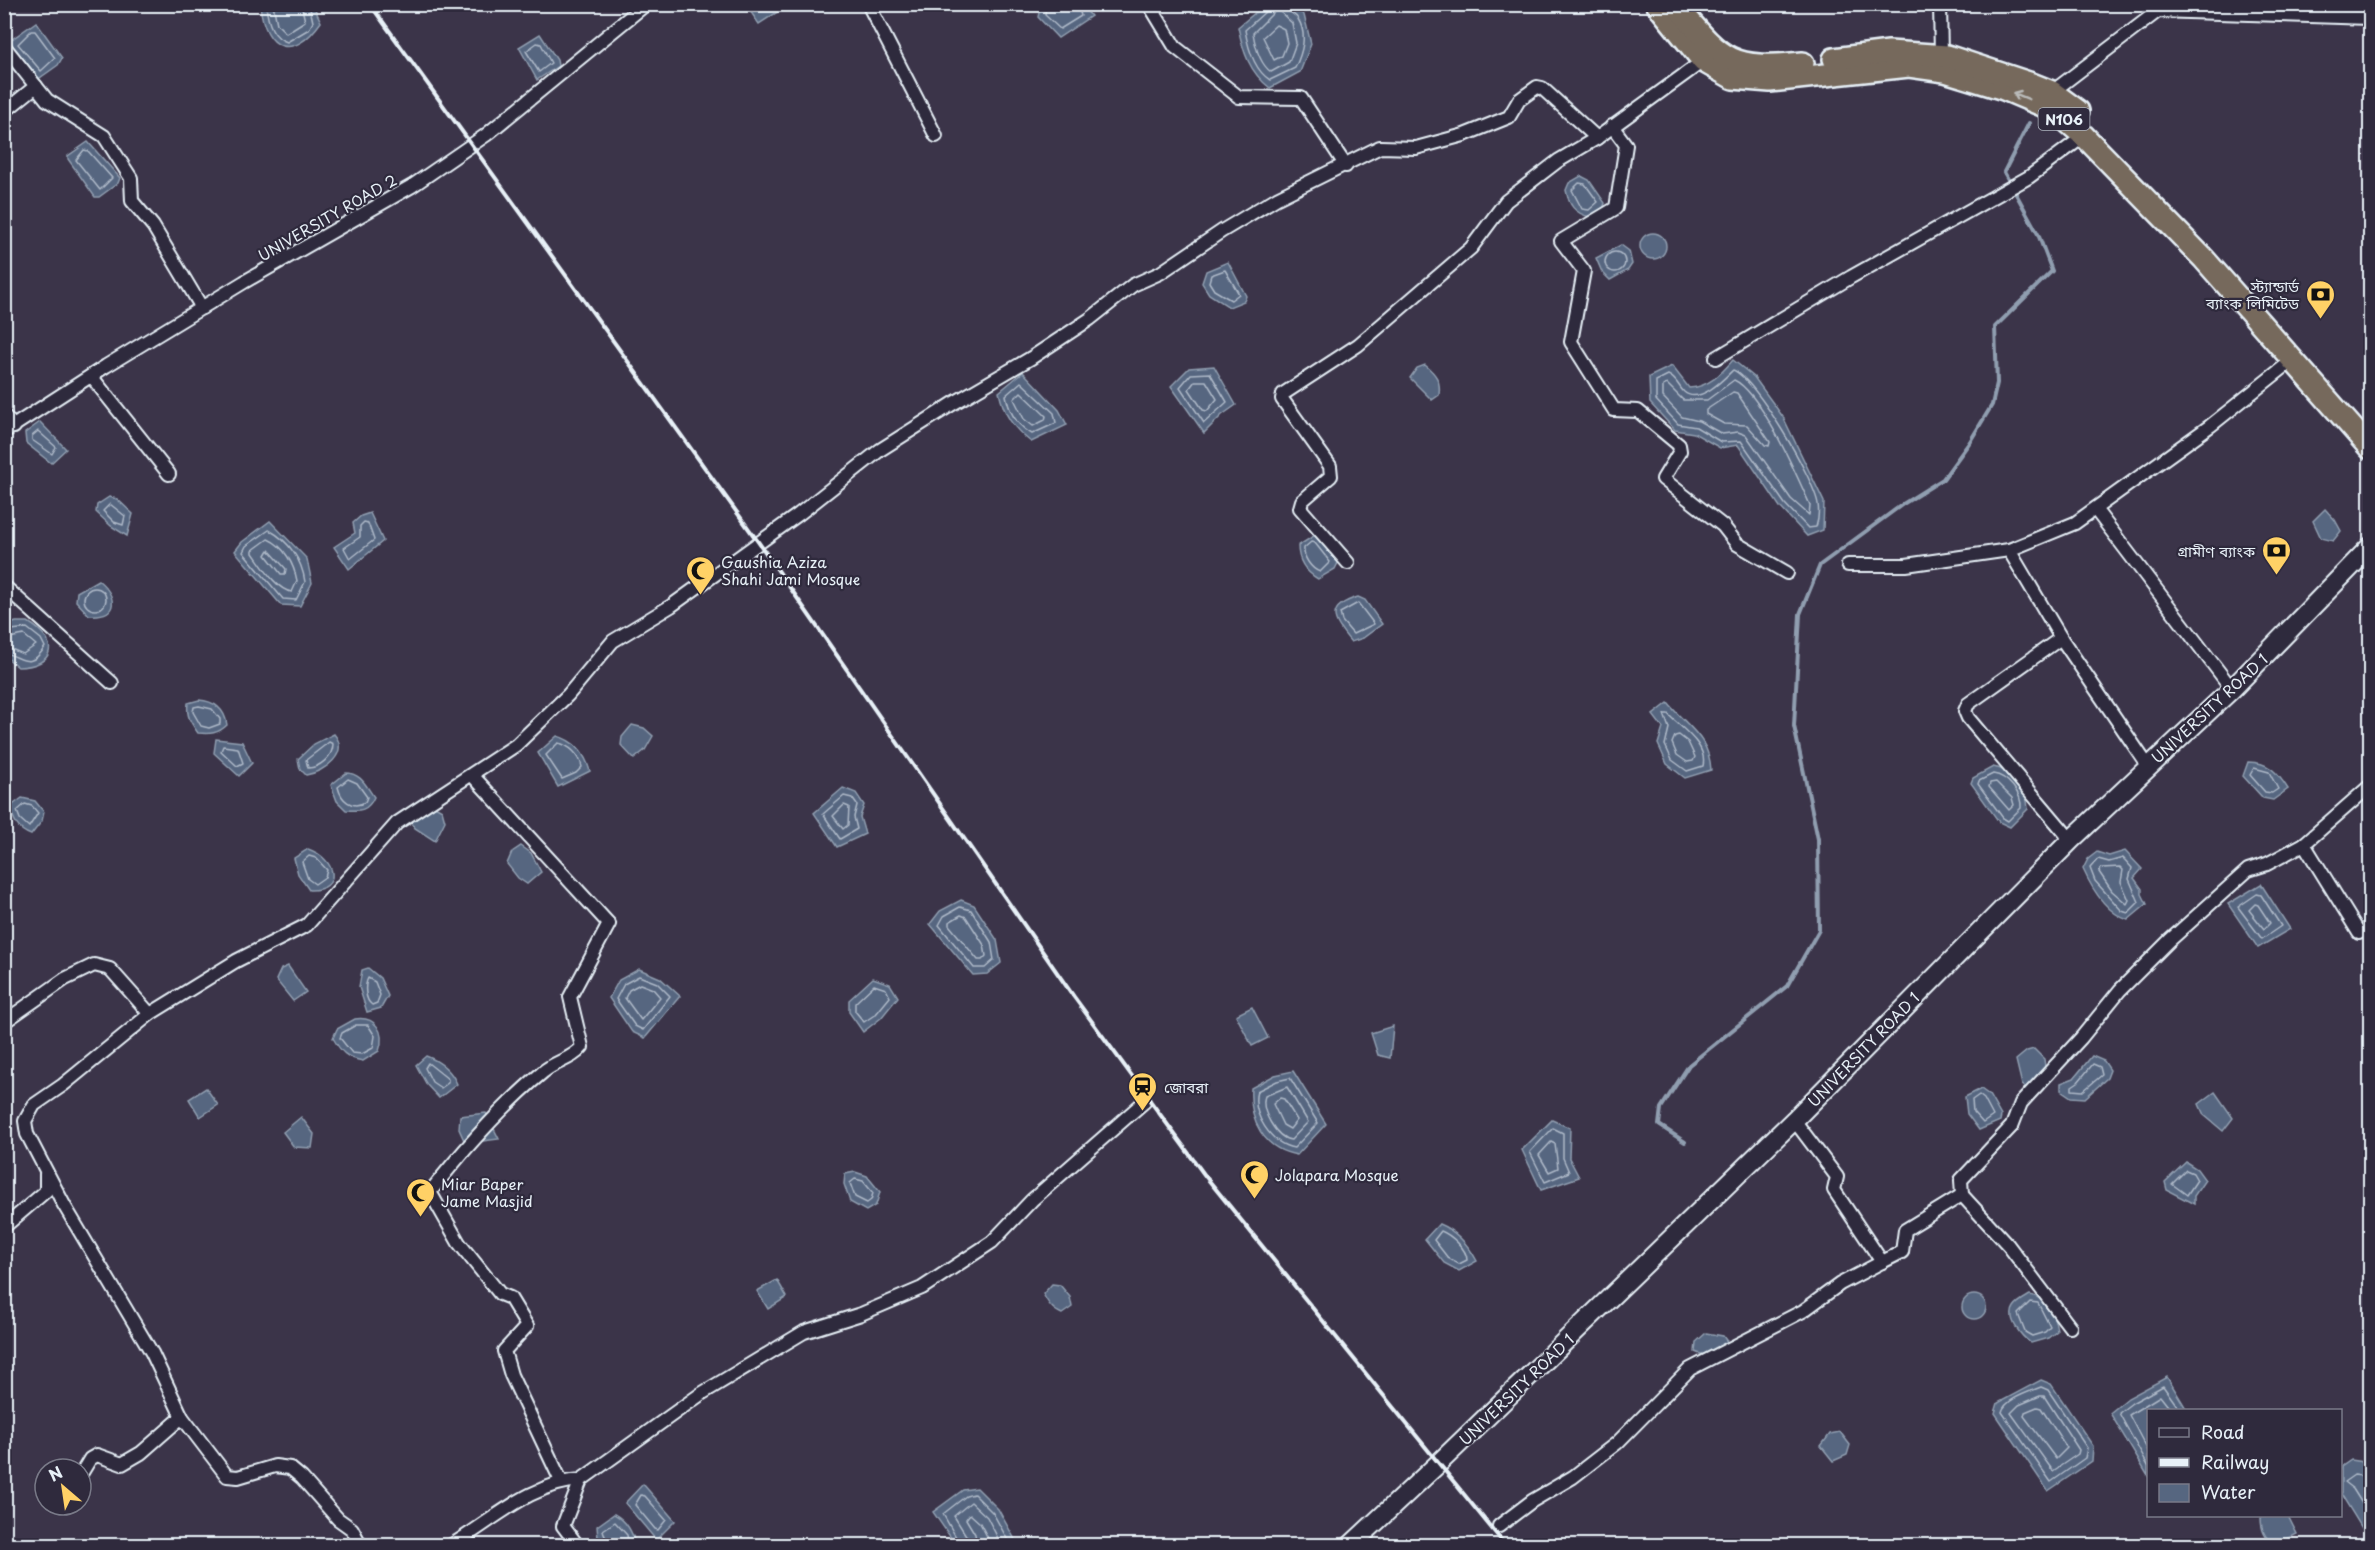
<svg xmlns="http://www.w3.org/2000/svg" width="2375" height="1550" font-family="'Playpen Sans','Noto Sans Bengali',sans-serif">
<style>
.water{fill:#566680;stroke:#909eb0;stroke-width:1.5}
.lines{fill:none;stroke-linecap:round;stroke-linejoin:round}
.shore{stroke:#aeb9c8;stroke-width:1.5}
.stream{stroke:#909eb0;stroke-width:4}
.minor-casing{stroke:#e8f1f8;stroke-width:16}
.secondary-casing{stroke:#e8f1f8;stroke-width:22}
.trunk-casing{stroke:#e8f1f8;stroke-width:26}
.minor{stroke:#2f2a3d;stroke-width:12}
.secondary{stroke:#2f2a3d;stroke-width:18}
.trunk{stroke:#76695c;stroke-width:21}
.rail{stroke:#e8f1f8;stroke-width:4}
.oneway{stroke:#babbba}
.labels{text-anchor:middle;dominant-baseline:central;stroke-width:4.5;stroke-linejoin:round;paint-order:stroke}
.shield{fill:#2f2a3d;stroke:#b0b5c0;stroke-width:1.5}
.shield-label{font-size:14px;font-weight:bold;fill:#e8f1f8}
.street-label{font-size:15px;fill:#e8f1f8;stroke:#2f2a3d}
.poi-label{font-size:15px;fill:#e8f1f8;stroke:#2f2a3d;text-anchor:start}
</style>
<rect width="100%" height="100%" fill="#3b3449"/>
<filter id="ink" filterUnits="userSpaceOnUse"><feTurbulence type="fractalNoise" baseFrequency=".0167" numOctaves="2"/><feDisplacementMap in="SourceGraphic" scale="12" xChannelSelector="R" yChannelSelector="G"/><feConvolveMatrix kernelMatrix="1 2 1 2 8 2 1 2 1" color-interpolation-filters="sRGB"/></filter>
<g filter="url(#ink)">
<g class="water">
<path d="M1041,4l41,1 9,11 -33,22 -20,-21z"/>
<path d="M260,5h53l8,17c-28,40 -56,29 -61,-17z"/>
<path d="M746,5h30l3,6 -20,13z"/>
<path d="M1270,5h19l15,10 7,29 -11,28 -30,16c-21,-16 -27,-37 -32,-61l24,-20z"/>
<path d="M36,22l26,36 -4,7 -21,15 -26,-35v-5z"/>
<path d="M540,34l17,26 1,6 -21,14 -18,-33z"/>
<path d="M88,142l32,36 -2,5 -19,14h-4l-27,-38v-3z"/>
<path d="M1581,176l8,4 16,23 -2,6 -13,8c-16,-4 -21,-12 -24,-27l3,-7z"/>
<circle cx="1653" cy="246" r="13"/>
<path d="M1621,245l8,6 3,13 -4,6 -18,10 -8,-8 -6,-14z"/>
<path d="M1228,262l18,34 -2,5 -15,6 -20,-13 -7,-11 4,-12z"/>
<path d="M1733,360l21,17 29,40 41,85 -1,28 -16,6 -27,-29 -42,-62 -18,3 -26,-15 -19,-3 -25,-27 -1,-26 23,-11 17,22c20,-1 32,-14 44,-28z"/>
<path d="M1425,365c11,9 16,16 14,30l-7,5 -22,-22 7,-10z"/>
<path d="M1214,366l22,39 -14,10 -18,18 -33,-47 18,-18z"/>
<path d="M1023,372l36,38 8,15 -36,17c-18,-14 -27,-27 -32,-50z"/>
<path d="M40,422l26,27 -15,14 -25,-20 -1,-10z"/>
<path d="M109,497l8,2 16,15 -6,22 -16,-10 -15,-14 1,-7z"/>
<path d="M2325,509l10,11 6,11 -8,10 -12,-3 -8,-17z"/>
<path d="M370,513l13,28 -34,28 -15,-22 21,-14 -2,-10 8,-7z"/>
<path d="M270,521l37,38 5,24 -12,23 -19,-1 -46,-54 7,-9z"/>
<path d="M1315,535l24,26 -4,8 -17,10c-12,-7 -20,-18 -20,-33z"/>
<path d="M98,580c19,16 22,37 -9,35l-13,-14 1,-9z"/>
<path d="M1358,597l7,3 17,24 -19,14 -12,4c-19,-22 -26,-35 7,-45z"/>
<path d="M16,622h12c32,19 28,44 -10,45l-13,-11v-30z"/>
<path d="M199,700c15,1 26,9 28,25 -9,9 -17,9 -29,8 -7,-10 -12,-17 -10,-30z"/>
<path d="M1668,703c19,24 41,33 43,67l-26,8 -18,-14 -9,-20 5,-16 -10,-13z"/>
<path d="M632,725l12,3 9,8 -8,14 -11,9 -13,-14 1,-8z"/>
<path d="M334,734c16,19 -9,38 -28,41l-6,-6 -2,-10 16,-15z"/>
<path d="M557,736c18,5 28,17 33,35l-32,16 -20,-34z"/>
<path d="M216,739l26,3 10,21 -13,13 -25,-23z"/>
<path d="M2248,762c21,0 29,10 40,27l-15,11 -10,-2 -20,-22z"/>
<path d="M1993,767c18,2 35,25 35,42l-18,18 -11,-5 -28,-39 2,-5z"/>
<path d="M346,773c15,0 20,13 28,24 -6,14 -14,14 -28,13l-9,-9 -6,-16z"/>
<path d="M843,788l13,5 8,12 -4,12 5,17 -28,13 -23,-34z"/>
<path d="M22,798l13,3 9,11 -2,9 -11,14c-14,-5 -17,-14 -21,-28z"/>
<path d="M433,805l9,5 3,11 -10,20 -20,-13 -4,-7 10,-10z"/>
<path d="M521,846l10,7 10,19 -14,12 -9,-6 -11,-14 5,-12z"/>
<path d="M308,849c29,10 35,42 1,41l-11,-16 -4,-16z"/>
<path d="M2125,851l17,18 -8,9 8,11v5l5,10 -19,16c-21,-7 -36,-31 -45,-51l5,-10 9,-7 12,4z"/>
<path d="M2261,884l29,45 -32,19 -30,-44z"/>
<path d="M961,900l13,5 23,35 4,23 -14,11 -14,1 -43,-51 10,-13z"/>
<path d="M288,966l18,26 -13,9 -17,-21 5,-11z"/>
<path d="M368,968l12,10 8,18 -7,12 -14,4 -8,-25 3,-17z"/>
<path d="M639,969l21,9 20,18 -35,42 -13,-6 -23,-34 10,-18z"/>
<path d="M873,978l17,6 8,13 -17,21 -18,14 -14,-20v-12z"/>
<path d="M1252,1007l16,31 -16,8 -16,-31z"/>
<path d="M355,1019c20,-3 31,12 24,32l-16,10c-17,-3 -22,-9 -30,-23l4,-9z"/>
<path d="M1393,1026l-3,32 -12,-3 -7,-22z"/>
<path d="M2034,1049l10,10 1,8 -15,23 -8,-5 -6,-25 11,-9z"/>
<path d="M426,1056c13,5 25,14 31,28l-18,14 -12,-13 -11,-20z"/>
<path d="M2092,1056l12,5 6,9 -3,8 -22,20 -14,-1 -10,-7v-7l13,-5z"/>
<path d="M1293,1071l33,53 -29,31c-34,-6 -48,-34 -46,-67l24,-13z"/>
<path d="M206,1088l12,17 -18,12 -11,-18z"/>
<path d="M1981,1089l8,6 12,21 -1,5 -21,9 -12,-16 -2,-17z"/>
<path d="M2215,1092l18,26 -10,13 -19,-16 -5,-11z"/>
<path d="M486,1113l13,26 -24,3 -11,-2 -5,-11 1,-13z"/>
<path d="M301,1117l13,17 -2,14 -18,-1 -11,-15z"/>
<path d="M1552,1120l18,8 -1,30 10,19 -38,13 -19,-40z"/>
<path d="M2186,1162l11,7 8,11 -11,16v8l-27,-14 -2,-8z"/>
<path d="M855,1172l12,4 13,16 -4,13 -10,6 -16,-9 -6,-18 1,-10z"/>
<path d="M1439,1224c17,7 29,20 38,37l-18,10 -15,-8 -19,-24z"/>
<path d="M777,1280l10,17 -19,12 -11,-18z"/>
<path d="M1052,1284l8,1 10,12 2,10 -10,7c-10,-4 -14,-11 -19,-20z"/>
<path d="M2030,1295c17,3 25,19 27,36l-9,7 -17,5c-9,-6 -25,-24 -17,-36 3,-5 11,-9 16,-12z"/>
<circle cx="1974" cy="1307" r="12"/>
<path d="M1706,1333l17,3 5,7c-11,7 -19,16 -33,9l1,-10z"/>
<path d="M2167,1377l20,33h-39v66l-38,-63 18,-15z"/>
<path d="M2041,1380l10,4 42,62 -1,15 -44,30 -53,-78 3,-10z"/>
<path d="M1840,1432l10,13 -3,10 -14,6 -12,-15 9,-12z"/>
<path d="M2351,1460l19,3v78l-29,-47v-27z"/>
<path d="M643,1484l32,37 -19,19 -31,-37z"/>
<path d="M977,1488l21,21 20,36h-62l-23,-33 30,-22z"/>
<path d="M614,1514c13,7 18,18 22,31h-33l-5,-7 -1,-12z"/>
<path d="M2264,1516h24l9,18 -22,11c-11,-7 -14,-16 -14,-28z"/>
</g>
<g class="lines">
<g class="shore">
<path d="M266,4c1,15 5,33 21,38l22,-13 4,-7 -4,-18"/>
<path d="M273,4l4,20 9,9 19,-12 -4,-17"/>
<path d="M1046,4l-1,11 15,14 21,-13 -3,-12"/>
<path d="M1268,4l-2,7 -21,19c3,18 9,40 25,50l25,-12c7,-15 13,-33 3,-49 -4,-7 -11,-5 -12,-15"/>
<path d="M1275,11h4l13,12 4,20 -7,19 -18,10c-11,-8 -16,-27 -18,-39z"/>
<path d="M1276,25l8,4 3,14 -5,13 -8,4 -11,-23z"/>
<path d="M31,31h4l20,27 -14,13 -23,-27z"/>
<path d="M537,43l4,1 10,19 -12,9 -13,-21z"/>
<path d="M84,150l4,1 24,27 -12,12 -24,-30z"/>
<path d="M1579,183l6,1 13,18 -9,8 -7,-1 -10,-19z"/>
<circle cx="1615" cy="262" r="10"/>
<path d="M1225,270l14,24 -8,6 -17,-10 -5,-8 2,-7z"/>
<path d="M1733,370c23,9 81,109 85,134 1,7 0,17 -2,23l-8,1 -23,-24 -44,-63 -20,1 -25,-15 -18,-3 -22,-24v-19l12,-6c8,3 10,11 16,17 15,13 40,-13 49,-22z"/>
<path d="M1210,373l17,29 -23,21 -24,-36 11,-13z"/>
<path d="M1734,380c27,12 63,96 76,125l-1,10 -18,-16 -45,-64 -8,-3 -16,2 -23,-13 -17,-4 -19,-20v-11l4,-2 16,16h24z"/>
<path d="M1195,381h11l11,18 -10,12 -4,-1 -14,-21z"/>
<path d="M1021,382l33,31 2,10 -24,11c-15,-8 -23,-22 -26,-39z"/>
<path d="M1021,392l25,24 -1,4 -12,6 -9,-7 -10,-20z"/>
<path d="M1733,392l4,1 33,49 -1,4 -4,-1 -18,-20 -23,-1 -18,-10v-4z"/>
<path d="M38,431l18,16 -4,7 -20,-14v-4z"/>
<path d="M110,504l15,12 -2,9 -9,-3 -11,-11z"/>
<path d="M364,522l4,1 6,17 -24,19 -6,-11 16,-11v-11z"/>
<path d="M269,530c20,11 33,30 36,52l-9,18 -13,-1 -40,-47 3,-6z"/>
<path d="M268,539c16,7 26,25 29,42l-5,11c-15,-1 -31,-28 -39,-39v-3z"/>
<path d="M1311,542l4,1 15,19 -10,10c-9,-3 -17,-15 -16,-24z"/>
<path d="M269,550l17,19 -1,5h-4l-15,-19z"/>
<circle cx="95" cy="599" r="11"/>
<path d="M1358,603l16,21 -21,10 -11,-13 -2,-8z"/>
<path d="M4,631l23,-3 14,11 4,8c-16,25 -23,9 -41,6"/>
<path d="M4,639l20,-4 12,10 -13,9 -19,-8"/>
<path d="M199,706l13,3 8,10v5l-11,4 -8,-2 -8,-14 1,-5z"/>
<path d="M1664,714h4c12,14 40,30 35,52l-16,5 -15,-11 -7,-15 4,-17z"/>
<path d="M1679,735l9,7 7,15 -2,4 -6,1 -10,-7 -5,-12 3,-7z"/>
<path d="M329,742l4,2c0,13 -14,24 -25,24l-2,-8z"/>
<path d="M558,743c11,2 22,12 24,24l-6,6 -14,6 -16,-24z"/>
<path d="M223,746l15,2 5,15 -6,3 -16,-15z"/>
<path d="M2254,768l15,4 9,17 -6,4 -7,-1 -15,-17z"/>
<path d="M1993,774c15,2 29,20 28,34l-13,13 -5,-3 -25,-34 1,-3z"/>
<path d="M348,779l9,4 10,14 -2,5c-13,8 -24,-2 -27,-15z"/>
<path d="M1996,782l16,16 2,7 -5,5 -20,-23 1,-4z"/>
<path d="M844,796l8,2 5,7 -3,12 3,12 -17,10 -17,-25z"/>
<path d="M25,804l7,2 6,7 -9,14 -9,-8 -3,-8z"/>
<path d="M844,805l5,2 -1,18 -5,4 -10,-13z"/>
<path d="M309,856l7,2 11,12 -2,7 -10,7 -7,-5 -6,-17z"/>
<path d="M2098,859l11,3 14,-4 9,10 -3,11 10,23 -11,11 -6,-2 -27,-30 -5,-13z"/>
<path d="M2120,867l3,3 -2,12 8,18 -2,4 -15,-13 -13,-19 3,-4z"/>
<path d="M2257,894l4,1 20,31 -19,13 -24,-32z"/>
<path d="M2255,904l3,1 12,18 -6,6 -15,-19z"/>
<path d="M960,907l11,3 20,32 3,18 -9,8h-11l-35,-43 5,-9z"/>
<path d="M961,915l5,2 18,28 2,11 -4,4h-4l-29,-35v-3z"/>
<path d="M639,976l18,7 13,13 -27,34 -8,-4 -19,-27 8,-15z"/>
<path d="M368,978l7,4 5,13 -3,8 -5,2c-7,-5 -8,-19 -4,-27z"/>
<path d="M640,984l13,5 7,8 -19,23 -16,-22 4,-8z"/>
<path d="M874,985l12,4 4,8 -14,17 -12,8 -9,-11v-8z"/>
<path d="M356,1025h12l7,11 -2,12 -11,6 -10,-1 -12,-15 2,-5z"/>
<path d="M428,1063l20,16v4l-7,5 -9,-6 -7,-14z"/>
<path d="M2093,1064l7,3 2,8 -19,16 -11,-1v-4l6,-4z"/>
<path d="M1290,1078l28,45 -24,25c-23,-4 -43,-34 -37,-57l20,-10z"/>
<path d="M1287,1087l21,35 -17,18c-15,-2 -31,-30 -26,-44z"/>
<path d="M1979,1095l5,4 9,17 -10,7 -10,-11 -1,-12z"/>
<path d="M1280,1098l4,1 13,21 -7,9 -7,-4 -10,-21z"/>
<path d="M1553,1128l10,5v25l6,14 -24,10 -15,-30z"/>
<path d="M1551,1142l4,2 3,24 -9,4 -10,-17z"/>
<path d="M2186,1170l7,3 4,7 -10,15 -15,-11z"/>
<path d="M855,1179l8,2 10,12 -2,7 -4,3 -12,-6 -5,-14z"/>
<path d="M1441,1231c10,4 26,18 26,29l-8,4 -11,-6 -14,-18z"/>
<path d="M2030,1302l8,1 12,24 -5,5 -13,4 -7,-4 -7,-18z"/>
<path d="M2041,1387l7,3 39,58 -2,10 -34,24 -49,-70c3,-13 27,-20 39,-25z"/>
<path d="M2040,1396h4l35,54 -1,4 -25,17 -42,-58 8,-8z"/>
<path d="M2037,1407l4,1 26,40 -11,11 -32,-43 1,-4z"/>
<path d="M2148,1451l-19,-36 31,-19 11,14"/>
<path d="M2148,1466l-29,-53 13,-10 31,-17 17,24"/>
<path d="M2370,1477l-16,-2 -10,7 9,7 17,27"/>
<path d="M641,1495l4,1 21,24 -8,10 -3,-1 -20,-24z"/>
<path d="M608,1546l-5,-16 12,-8 12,13 2,11"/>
<path d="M961,1546l-18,-32 23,-18 8,-2 19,19 18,33"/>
<path d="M968,1546l-1,-9 -13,-21 17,-14 16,15 15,29"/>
<path d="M977,1546l-2,-12 -9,-15 4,-5 10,9 12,23"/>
</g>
<path class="stream" d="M1685,1142l-26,-17 2,-17 28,-43 98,-79 32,-56 -1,-91 -24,-113 6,-112 20,-49 83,-61 40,-25 26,-36 23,-38 5,-22 -2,-56 57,-56 -14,-37 -34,-62 25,-49"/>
<defs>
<g id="minor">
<path d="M868,4l68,132"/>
<path d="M1149,4l26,43 64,50 62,1 45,68"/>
<path d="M1940,4l1,51"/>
<path d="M4,46l43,54 57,36 27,42 1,23 21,25 49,82"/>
<path d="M2052,92l106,-81 212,7"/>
<path d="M4,112l32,-26"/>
<path d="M1612,126l14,19 -10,63 -55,33 23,30 -13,71 43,68 24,1 41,34 1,6 -17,28 60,47 14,18 50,29"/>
<path d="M1716,358l135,-81 178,-100 55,-41"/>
<path d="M91,376l78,98"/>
<path d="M4,415l10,12"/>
<path d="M4,432l102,-66 138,-84 168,-96 74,-51 160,-131"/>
<path d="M2095,509l137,180"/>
<path d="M2009,550l52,88 87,128"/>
<path d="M1348,563l-48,-55 2,-7 29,-25 -1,-10 -48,-67 1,-5 75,-49 113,-97 35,-47 52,-40 39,-23"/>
<path d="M1848,565h58l103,-15 66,-27 135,-97 79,-63"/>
<path d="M4,586l108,97"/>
<path d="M2061,638l-93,66 -3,7 3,7 103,122"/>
<path d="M472,775l137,149 -39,73 12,50c-9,12 -28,15 -39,25 -42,35 -79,77 -113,120l29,51 41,51 10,4 17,28 -23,25 7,24 50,106"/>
<path d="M2304,844l66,-58"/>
<path d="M150,1014l-87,71 -29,20 -9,16 2,13 37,71 88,148 30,64 45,59 11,1 37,-11 15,2 12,10 36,41 14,10 9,17"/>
<path d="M4,1022l61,-43 29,-14 16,4 40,45 86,-53 71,-36 90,-102 119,-78 52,-50 45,-54 58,-35 128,-92 81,-64 74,-47 77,-45 59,-39 43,-34 27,-12 62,-42 55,-33 103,-51 36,1 48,-13 45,-18 10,-17 18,-13 5,1 55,50 106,-77"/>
<path d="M1794,1120l43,57 -3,13 48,72 20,-10 3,-22 57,-35 46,50 62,82"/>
<path d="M1962,1195l-1,-15 51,-54 9,-23 60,-65 39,-48 50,-50 78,-70 19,-6 37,-20 55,89"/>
<path d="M4,1227l42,-36v-17"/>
<path d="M81,1474l9,-15 7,-4 25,9 19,-11 41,-36"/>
<path d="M1499,1526l33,-25 41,-24 44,-34 73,-74 113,-58 37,-27 42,-22"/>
<path d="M450,1546c43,-25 80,-63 131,-66l120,-86 103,-62 57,-18 61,-26 70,-46 40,-42 112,-98"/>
<path d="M578,1546l-15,-20 18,-46"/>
</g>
<path id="secondary" d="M1350,1546l90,-84 354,-342 277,-280 161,-151 138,-142"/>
<g id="trunk">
<path d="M1657,4l46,57 30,17 37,3 139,-15 36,5 59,18 50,21 30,26 120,123 166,189"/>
<path d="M1675,4c47,55 53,67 128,59"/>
<path d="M1834,59l55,-7 58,4 85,28 20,8 26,19"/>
</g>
</defs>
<use href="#minor" class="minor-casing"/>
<use href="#secondary" class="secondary-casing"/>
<use href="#trunk" class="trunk-casing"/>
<use href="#minor" class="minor"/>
<use href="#secondary" class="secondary"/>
<use href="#trunk" class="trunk"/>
<path class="rail" d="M370,4l389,539 315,454 132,180 300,369"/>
</g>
<defs><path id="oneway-shaft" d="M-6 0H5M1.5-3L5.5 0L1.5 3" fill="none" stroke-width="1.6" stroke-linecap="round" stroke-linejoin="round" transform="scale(1.5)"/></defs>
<use class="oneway" href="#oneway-shaft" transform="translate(2021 96) rotate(-158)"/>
</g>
<defs>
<symbol id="bank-pin" viewBox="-11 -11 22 30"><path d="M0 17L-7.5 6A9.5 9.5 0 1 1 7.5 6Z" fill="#ffd166" stroke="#2f2a3d"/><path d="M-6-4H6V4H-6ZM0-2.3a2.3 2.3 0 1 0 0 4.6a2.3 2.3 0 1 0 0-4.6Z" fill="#111"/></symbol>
<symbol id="mosque-pin" viewBox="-11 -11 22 30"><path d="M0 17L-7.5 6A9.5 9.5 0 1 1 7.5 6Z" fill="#ffd166" stroke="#2f2a3d"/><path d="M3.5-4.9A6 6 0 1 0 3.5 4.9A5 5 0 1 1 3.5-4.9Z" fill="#111"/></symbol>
<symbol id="station-pin" viewBox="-11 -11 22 30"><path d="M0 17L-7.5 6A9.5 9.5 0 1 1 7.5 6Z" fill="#ffd166" stroke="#2f2a3d"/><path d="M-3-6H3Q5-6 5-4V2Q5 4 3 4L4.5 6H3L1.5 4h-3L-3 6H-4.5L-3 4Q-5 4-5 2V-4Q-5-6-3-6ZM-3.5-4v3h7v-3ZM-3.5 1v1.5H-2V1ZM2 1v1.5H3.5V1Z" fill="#111"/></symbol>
</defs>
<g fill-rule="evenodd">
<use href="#bank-pin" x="2304" y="278" width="33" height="45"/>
<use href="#bank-pin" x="2260" y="534" width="33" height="45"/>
<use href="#mosque-pin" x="684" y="554" width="33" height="45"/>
<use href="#station-pin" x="1126" y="1070" width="33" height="45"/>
<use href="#mosque-pin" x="1238" y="1158" width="33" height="45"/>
<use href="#mosque-pin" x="404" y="1176" width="33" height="45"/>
</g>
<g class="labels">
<rect class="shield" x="2038.5" y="108" width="51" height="22" rx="4.5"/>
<g class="shield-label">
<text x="2064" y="119">N106</text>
</g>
<g class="street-label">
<text transform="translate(327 217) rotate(-30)">UNIVERSITY ROAD 2</text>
<text transform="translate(2209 708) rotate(-43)">UNIVERSITY ROAD 1</text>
<text transform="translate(1863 1049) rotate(-46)">UNIVERSITY ROAD 1</text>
<text transform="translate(1516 1389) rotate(-44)">UNIVERSITY ROAD 1</text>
</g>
<g class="poi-label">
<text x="2299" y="285" text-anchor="end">স্ট্যান্ডার্ড<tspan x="2299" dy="17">ব্যাংক লিমিটেড</tspan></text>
<text x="2255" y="550" text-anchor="end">গ্রামীণ ব্যাংক</text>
<text x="721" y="561">Gaushia Aziza<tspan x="721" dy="17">Shahi Jami Mosque</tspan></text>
<text x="1164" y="1086">জোবরা</text>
<text x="1275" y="1174">Jolapara Mosque</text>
<text x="441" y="1183">Miar Baper<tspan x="441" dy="17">Jame Masjid</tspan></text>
</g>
</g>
<rect width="2375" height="1550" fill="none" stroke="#2f2a3d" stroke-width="24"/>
<rect x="12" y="12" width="2351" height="1526" fill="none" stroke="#e8f1f8" stroke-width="2" filter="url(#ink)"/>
<rect x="2147" y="1409" width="195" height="108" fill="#2f2a3d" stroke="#797a88" stroke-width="1.5"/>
<rect x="2159" y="1428" width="30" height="9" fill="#2f2a3d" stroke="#797a88" stroke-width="1.5"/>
<text x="2201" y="1439" font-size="18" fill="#e8f1f8">Road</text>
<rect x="2159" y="1458" width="30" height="9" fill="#e8f1f8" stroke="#797a88" stroke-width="1.5"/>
<text x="2201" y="1469" font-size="18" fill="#e8f1f8">Railway</text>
<rect x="2159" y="1484" width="30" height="18" fill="#566680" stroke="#797a88" stroke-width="1.5"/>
<text x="2201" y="1499" font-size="18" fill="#e8f1f8">Water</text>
<g transform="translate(63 1487) rotate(331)"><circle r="28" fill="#2f2a3d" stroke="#797a88" stroke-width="1.5"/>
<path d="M0-4.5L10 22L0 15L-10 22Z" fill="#ffd166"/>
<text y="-9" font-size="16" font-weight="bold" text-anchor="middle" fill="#e8f1f8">N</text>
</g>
</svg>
